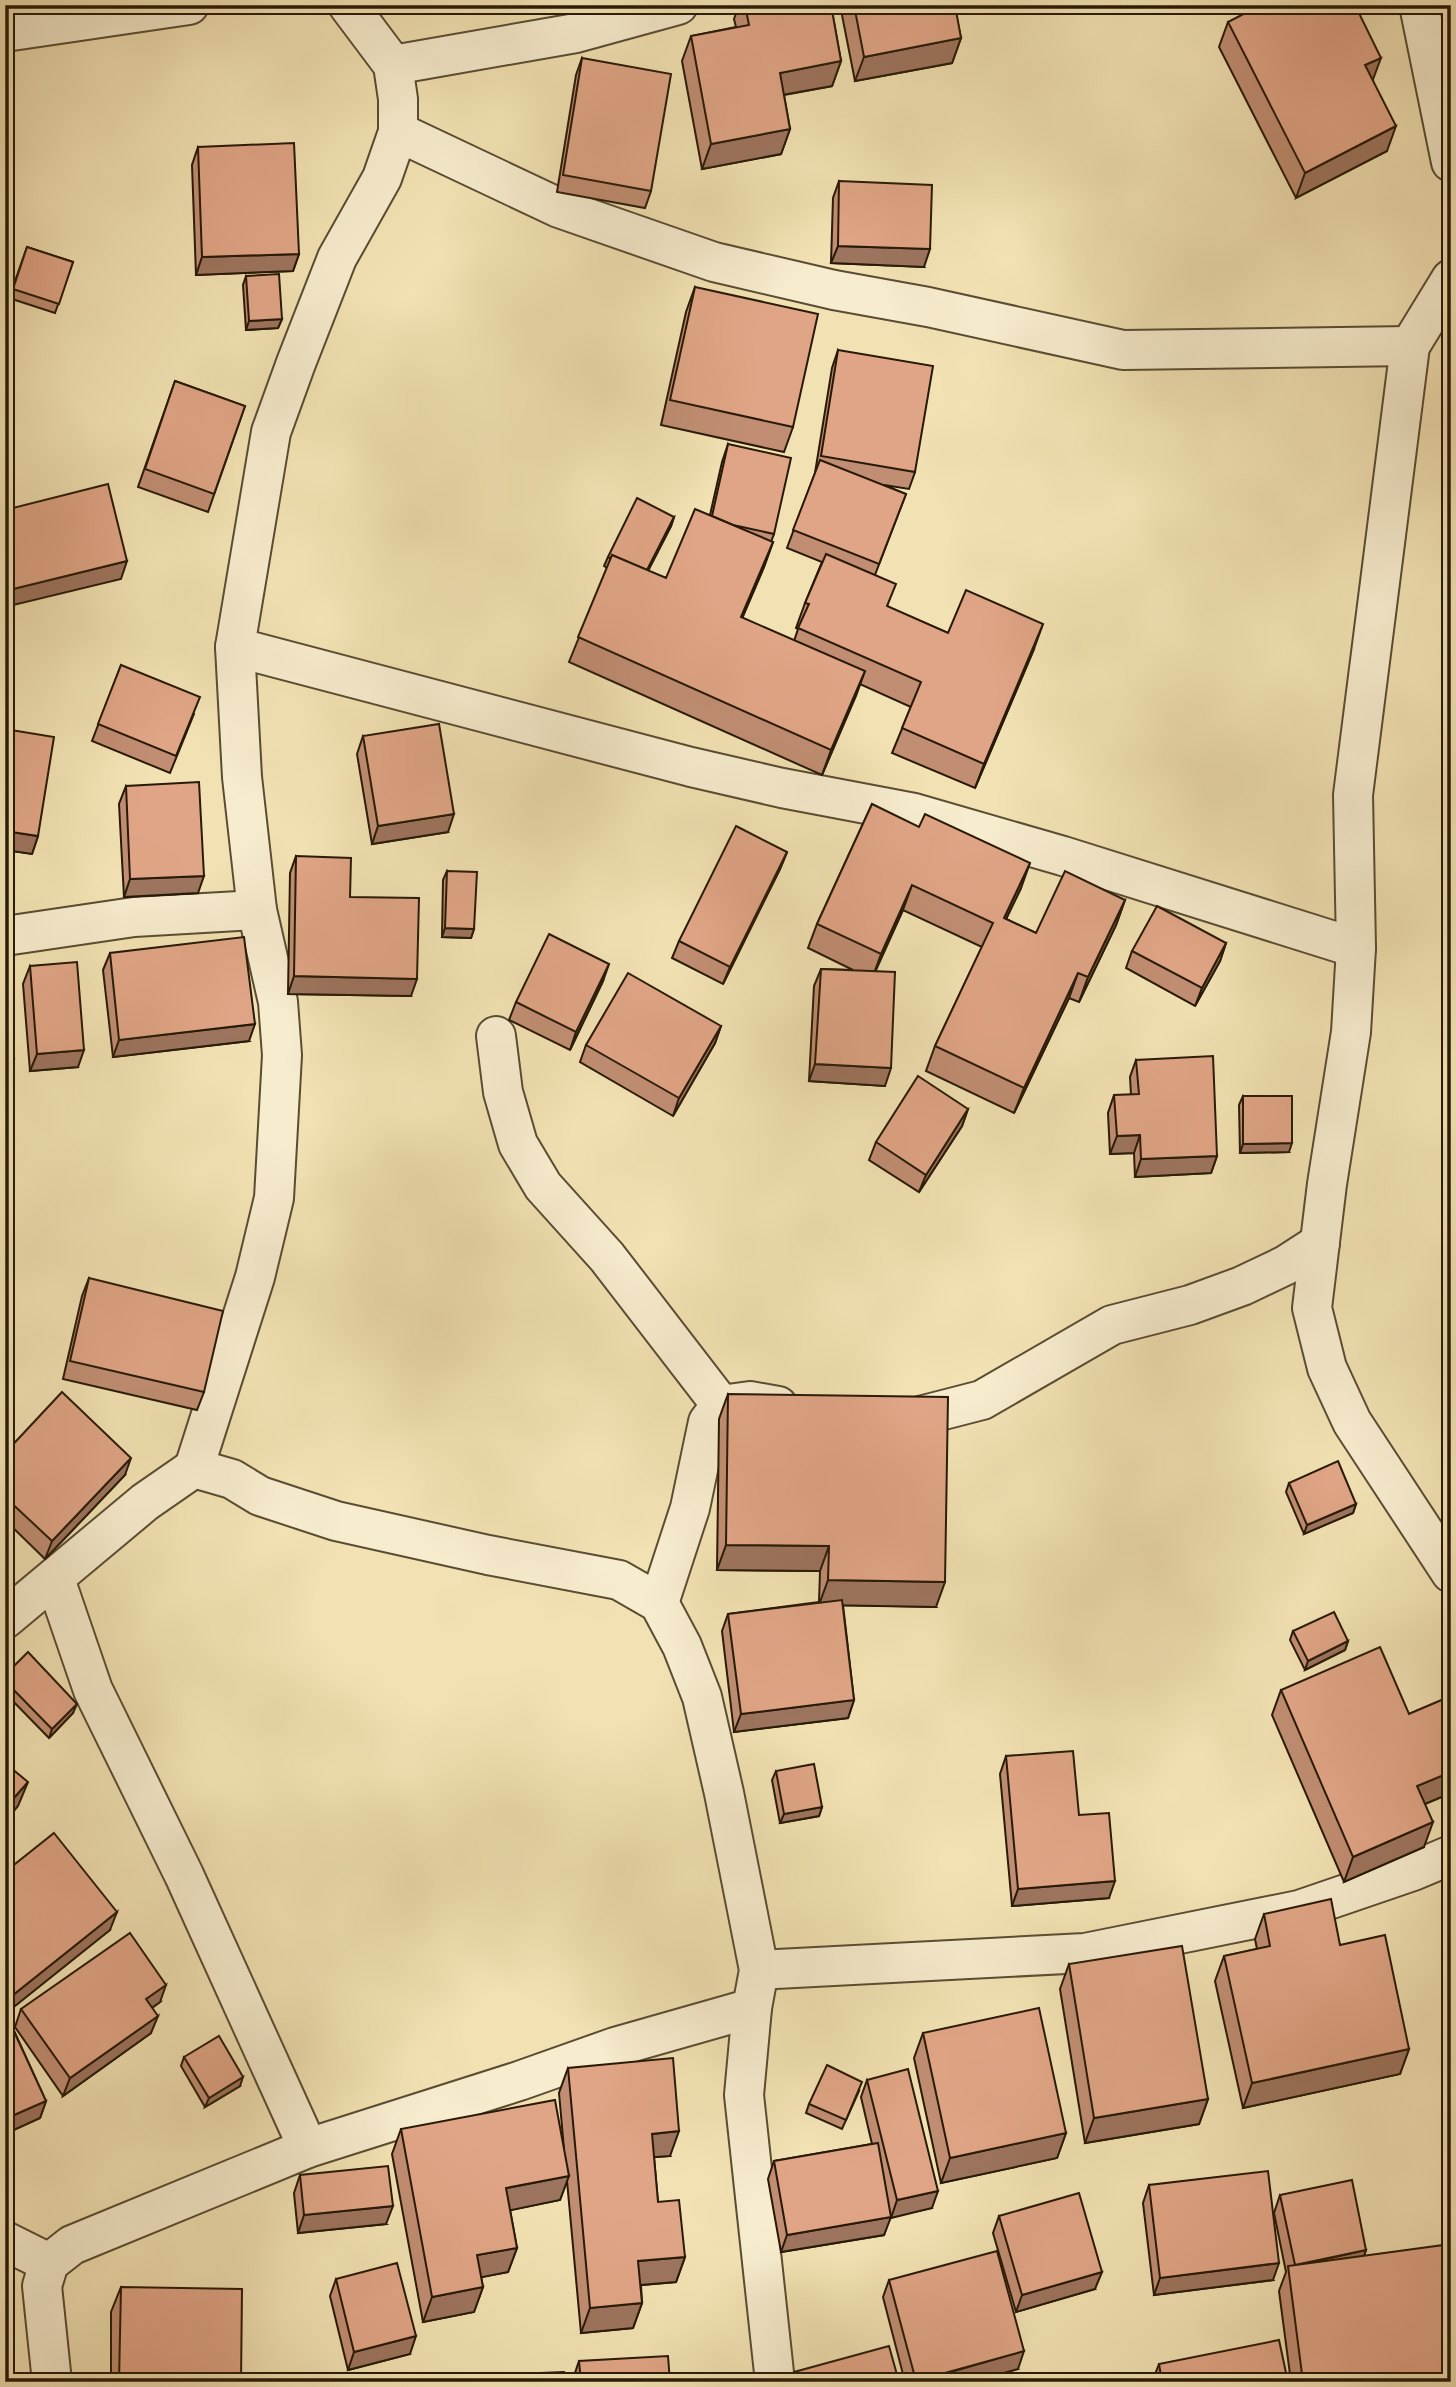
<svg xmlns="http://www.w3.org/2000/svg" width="1456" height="2387" font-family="'IM FELL French Canon',serif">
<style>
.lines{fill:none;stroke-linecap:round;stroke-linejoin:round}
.minor-casing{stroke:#5a4c32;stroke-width:42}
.minor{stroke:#f7ecce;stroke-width:38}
.wall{fill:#c18e73;stroke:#281a07;stroke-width:2}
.shaded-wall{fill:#9d745e;stroke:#281a07;stroke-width:2}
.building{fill:#e0a586;stroke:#281a07;stroke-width:2}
</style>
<rect width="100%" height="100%" fill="#f2e2b3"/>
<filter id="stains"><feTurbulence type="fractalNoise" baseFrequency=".00286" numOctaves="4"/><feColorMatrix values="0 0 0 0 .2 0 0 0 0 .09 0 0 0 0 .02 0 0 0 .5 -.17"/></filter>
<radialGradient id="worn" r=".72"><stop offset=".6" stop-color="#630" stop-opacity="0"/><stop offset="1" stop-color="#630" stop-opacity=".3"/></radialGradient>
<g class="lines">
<defs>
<g id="minor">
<path d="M1419,5l32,157"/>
<path d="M5,32l184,-27"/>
<path d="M393,65l183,-32 102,-28"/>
<path d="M398,132l161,76 155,54 120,28 94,17 195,43 287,-4"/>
<path d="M1451,279l-41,67 -57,449 3,153 -5,84 -24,152 -15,124 15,60 25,54 99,151"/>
<path d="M235,647l456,120 91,21 132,25 149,43 293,92"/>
<path d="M5,936l129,-19 123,-7"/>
<path d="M496,1036l7,56 15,52 25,42 64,71 114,148"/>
<path d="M897,1417h19l66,-17 130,-75 78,-20 52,-19 44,-21 34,-22"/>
<path d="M194,1468l61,-191 19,-79 8,-143 -4,-53 -21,-92 -15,-133 -7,-130 36,-215 25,-69 41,-105 45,-80 16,-46v-33l-5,-34 -45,-60"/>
<path d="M55,1579l38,111 91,185 124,273"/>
<path d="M659,1603l31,-95 18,-86 13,-17 29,-4 28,5"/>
<path d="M5,1619l140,-117 49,-34 38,11 28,17 76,25 152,34 131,25 40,23 23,43 20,51 22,96 35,177 -7,38 -8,87 31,287"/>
<path d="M759,1970l326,-17 214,-43 114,-39 38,-16"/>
<path d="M5,2241l44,22"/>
<path d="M52,2382l-10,-96 7,-23 23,-18 236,-97 211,-67 96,-34 137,-39"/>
</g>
</defs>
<use href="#minor" class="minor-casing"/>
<use href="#minor" class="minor"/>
</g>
<g class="wall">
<path d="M739,5h92l10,56 -9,25 -48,9 6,34 -9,25 -79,15 -20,-108 9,-25 45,-9 -2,-8z"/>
<path d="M840,5h124l-1,2 -8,2 6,29 -9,25 -97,18z"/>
<path d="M1228,22l145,58 14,71 -91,47 -77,-151z"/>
<path d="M582,58l69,133 -6,17 -88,-16 19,-117z"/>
<path d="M198,147l101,107 -6,17 -97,4 -4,-110z"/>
<path d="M839,181l85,86 -93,-4 2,-65z"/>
<path d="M27,247l46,15 -18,51 -46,-15z"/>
<path d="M246,276l36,43 -4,9 -32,2 -3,-45z"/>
<path d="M695,287l98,140 -9,25 -123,-27 25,-113z"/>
<path d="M838,350l77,122 -6,17 -25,-4 22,9 -31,81 13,32 60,26 86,16 -59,139 -83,-35 19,-46 -51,-23 -38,91 -253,-113 38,-94 -3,-2 4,-9 66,-40 -3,9 -23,45 18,7 44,-63 12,-53 6,-18 46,90 -3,8h2l-9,25 -22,51 52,23 4,-12 -2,-1 9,-25 17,-41 -35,-14 28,-75 17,-105z"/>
<path d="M175,381l70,25 -37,106 -70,-25z"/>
<path d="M121,665l73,49 -24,59 -78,-32z"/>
<path d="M11,730l27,106 -6,18 -27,-4v-104z"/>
<path d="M363,736l85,96 -76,12 -15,-90z"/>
<path d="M126,786l72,107 -74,4 -5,-93z"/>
<path d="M872,804l149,84 -15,31 30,14 89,-33 -9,25 -37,77 -10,-4 -55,115 -88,-42 9,-25 47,-99 -79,-37 -28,61 10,115 -76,-5 5,-95 7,-17 32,1 -45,-22 9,-24z"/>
<path d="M787,852l-7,17 -57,115 -51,-26 7,-17z"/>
<path d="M296,856l54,41 61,99 -123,-2 2,-121z"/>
<path d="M447,871l27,58 -3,9 -29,-1 1,-57z"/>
<path d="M1226,943l-6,18 -25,45 -69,-38 6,-17z"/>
<path d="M110,953l139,88 -136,16 -10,-87z"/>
<path d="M30,966l48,101 -48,4 -7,-87z"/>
<path d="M603,981l-33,69 -61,-30 7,-18z"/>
<path d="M721,1026l-6,17 -42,73 -93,-54 6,-17z"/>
<path d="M1136,1060l81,96 -6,17 -76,4 -1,-24 -24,1 -2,-41 6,-18h17l-1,-18z"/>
<path d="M1243,1096l46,56 -49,1 -1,-48z"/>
<path d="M968,1109l-6,17 -43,66 -50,-32 7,-18z"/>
<path d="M89,1278l115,114 -7,18 -134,-31 19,-83z"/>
<path d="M728,1394l208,213 -93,-2 11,95 -6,18 -114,14 -12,-101 6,-17 91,-12 1,-31 -103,-1 2,-151z"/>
<path d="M5,1453l120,22 -80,84 -40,-39z"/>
<path d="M1289,1483l67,21 -3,9 -49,21 -18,-42z"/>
<path d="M1293,1631l55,10 -3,9 -40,20 -15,-30z"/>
<path d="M5,1675l68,38 -24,25 -44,-45z"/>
<path d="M1281,1690l128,24 42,-18v97l-26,11 -1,43 -80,35 -72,-167z"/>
<path d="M1006,1756l73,59 30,83 -97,8 -12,-132z"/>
<path d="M776,1771l46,36 -3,9 -39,7 -8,-43z"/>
<path d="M5,1872l105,58 -104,83 40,88 -6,17 -35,16z"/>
<path d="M1264,1914l76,31 69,104 -9,25 -157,34 -28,-127 9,-25 33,-7 -2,-10z"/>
<path d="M1069,1964l139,135 -9,25 -114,19 -25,-154z"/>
<path d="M160,2002l-8,6 -1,25 -88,63 -48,-69 6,-18z"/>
<path d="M923,2033l143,100 -9,25 -116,25 -27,-125z"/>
<path d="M184,2057l56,29 -35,21 -24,-41z"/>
<path d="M568,2068l102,88 -16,1 4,45 27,55 -9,25 -35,3 1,18 -9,25 -52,5 -14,-152 -7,19 -50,10 7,38 -9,24 -27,5 2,10 -9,25 -51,10 -31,-168 9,-25 163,20 -5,-56z"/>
<path d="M867,2080l65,128 -42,9 -6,18 -103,17 -13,-73 6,-18 98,-17 -11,-47z"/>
<path d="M859,2091l-17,38 -36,-16 3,-9z"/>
<path d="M300,2175l86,49 -88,9 -4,-40z"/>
<path d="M1149,2185l124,95 -119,15 -11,-92z"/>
<path d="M1280,2195l86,55 -2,6 87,126h-160l-12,-91 7,-19 -12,-59z"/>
<path d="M999,2216l96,73 -79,23 -23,-79z"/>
<path d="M336,2279l74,75 -62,16 -18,-74z"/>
<path d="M889,2280l129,89 -46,13h-67l-22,-85z"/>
<path d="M121,2287l120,95h-130v-70z"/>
<path d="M579,2361l91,21h-97v-3z"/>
<path d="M1159,2364l129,18h-136z"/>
<path d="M794,2372l105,10h-108z"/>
</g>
<g class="shaded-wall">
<path d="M458,5h45l-47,7z"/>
<path d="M944,5h20l-1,2 -21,4z"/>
<path d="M961,38l-9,25 -97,18 9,-24z"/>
<path d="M1381,58l-9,24 -7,-17z"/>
<path d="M841,61l-9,25 -61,11 9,-24z"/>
<path d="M1396,126l-9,25 -91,47 9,-25z"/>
<path d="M790,129l-9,25 -79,15 9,-25z"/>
<path d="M838,246l92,3 -6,18 -93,-4z"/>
<path d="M299,254l-6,17 -97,4 6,-18z"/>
<path d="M282,319l-4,9 -32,2 3,-9z"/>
<path d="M674,517l-3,9 -30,58 4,-9z"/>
<path d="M773,542l-9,25 -32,75 9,-25z"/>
<path d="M127,561l-6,18 -116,28v-16z"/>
<path d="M1043,624l-9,25 -59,139 9,-24z"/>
<path d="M865,671l-9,25 -34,79 9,-25z"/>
<path d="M454,814l-6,18 -76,12 6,-18z"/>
<path d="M5,831l33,5 -6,18 -27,-4z"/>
<path d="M787,852l-7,17 -57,115 7,-17z"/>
<path d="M1030,863l-9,25 -26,54 9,-24z"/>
<path d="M204,876l-6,17 -74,4 6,-18z"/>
<path d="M912,885l-9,25 -31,69 9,-25z"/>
<path d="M1125,900l-9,25 -37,77 9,-25z"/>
<path d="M445,928l29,1 -3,9 -29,-1z"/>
<path d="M1226,943l-6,18 -25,45 7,-18z"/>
<path d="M609,964l-6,17 -33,69 6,-18z"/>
<path d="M1078,973l-9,25 -55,115 10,-25z"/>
<path d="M294,976l123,3 -6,17 -123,-2z"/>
<path d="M255,1024l-6,17 -136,16 6,-17z"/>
<path d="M721,1026l-6,17 -42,73 6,-18z"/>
<path d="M84,1050l-6,17 -48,4 7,-17z"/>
<path d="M5,1059h9l-9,23z"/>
<path d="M815,1064l76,4 -6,18 -76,-5z"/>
<path d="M968,1109l-6,17 -43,66 7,-17z"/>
<path d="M1140,1135l-6,18 -24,1 7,-18z"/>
<path d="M1292,1143l-3,9 -49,1 3,-9z"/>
<path d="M1217,1156l-6,17 -76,4 6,-18z"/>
<path d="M131,1458l-6,17 -80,84 7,-18z"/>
<path d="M1356,1504l-3,9 -49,21 3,-9z"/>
<path d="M726,1545l103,1 -9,25 -103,-1z"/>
<path d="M828,1580l117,2 -9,25 -117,-2z"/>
<path d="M1348,1641l-3,9 -40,20 3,-9z"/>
<path d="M854,1700l-6,18 -114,14 7,-18z"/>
<path d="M77,1704l-4,9 -24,25 3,-9z"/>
<path d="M1451,1772v21l-43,18 9,-25z"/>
<path d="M28,1782l-10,24 -13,16v-14z"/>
<path d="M822,1807l-3,9 -39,7 4,-9z"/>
<path d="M1433,1822l-9,25 -80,35 9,-25z"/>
<path d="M1115,1881l-6,17 -97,8 6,-17z"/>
<path d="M117,1912l-7,18 -105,84v-6l3,-9z"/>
<path d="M166,1985l-6,17 -20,14 6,-17z"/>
<path d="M158,2016l-7,17 -88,63 7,-18z"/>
<path d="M1409,2049l-9,25 -157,34 9,-25z"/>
<path d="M243,2077l-3,9 -35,21 4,-9z"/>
<path d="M1208,2099l-9,25 -114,19 9,-25z"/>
<path d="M46,2101l-6,17 -35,16v-15z"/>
<path d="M679,2131l-9,25 -27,2 9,-24z"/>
<path d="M1066,2133l-9,25 -116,25 9,-25z"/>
<path d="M569,2176l-9,24 -63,13 9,-25z"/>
<path d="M938,2191l-6,17 -41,10 6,-18z"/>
<path d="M393,2206l-7,18 -88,9 6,-18z"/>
<path d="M891,2217l-7,18 -103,17 6,-17z"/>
<path d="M517,2248l-9,24 -40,8 9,-25z"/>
<path d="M1366,2250l-6,18 -65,-2z"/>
<path d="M685,2257l-9,25 -47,4 9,-25z"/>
<path d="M1279,2263l-6,17 -119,15 6,-17z"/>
<path d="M1102,2272l-7,17 -79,23 6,-17z"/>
<path d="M483,2287l-9,25 -51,10 9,-25z"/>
<path d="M642,2303l-9,25 -52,5 9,-25z"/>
<path d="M416,2336l-6,18 -62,16 6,-18z"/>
<path d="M1024,2351l-6,18 -46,13h-56z"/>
</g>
<g class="building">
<path d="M745,5h86l10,56 -61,12 10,56 -79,15 -20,-108 58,-11z"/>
<path d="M854,5h101l6,33 -97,19z"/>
<path d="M1261,5h94l26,53 -16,7 31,61 -91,47 -77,-151z"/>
<path d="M582,58l89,16 -20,117 -88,-16z"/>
<path d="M294,143l5,111 -97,3 -4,-110z"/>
<path d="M839,181l93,4 -2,64 -92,-3z"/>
<path d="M27,247l46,15 -14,42 -46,-15z"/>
<path d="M279,274l3,45 -33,2 -3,-45z"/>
<path d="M695,287l123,27 -25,113 -123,-27z"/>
<path d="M838,350l95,16 -18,106 -94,-16z"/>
<path d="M175,381l70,25 -31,88 -69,-25z"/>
<path d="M728,444l63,14 -17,76 -41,-9 -21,-9z"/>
<path d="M820,460l86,34 -27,70 -86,-34z"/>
<path d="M108,484l19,77 -122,30v-81z"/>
<path d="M637,498l37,19 -27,53 -35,-15 -1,4 -3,-2z"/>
<path d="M695,509l78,33 -32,75 124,54 -34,79 -253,-113 34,-82 54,23z"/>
<path d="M826,554l70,30 -9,22 61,27 18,-43 77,34 -59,140 -82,-36 19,-46 -123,-54 11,-24 -4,-1z"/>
<path d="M121,665l79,32 -24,59 -78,-32z"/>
<path d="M439,724l15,90 -76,12 -15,-90z"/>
<path d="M11,730l43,7 -16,99 -33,-5v-62z"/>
<path d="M199,782l5,94 -74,3 -4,-93z"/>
<path d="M872,804l47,23 6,-13 105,49 -26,55 32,15 29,-62 60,29 -37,77 -10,-4 -54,115 -89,-42 58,-123 -81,-38 -31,69 -64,-30z"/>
<path d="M736,826l51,26 -57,115 -51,-26z"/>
<path d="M296,856l55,2 -1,39 69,1 -2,81 -123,-3z"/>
<path d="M447,871l30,1 -3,57 -29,-1z"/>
<path d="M1157,906l69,37 -24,45 -70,-37z"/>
<path d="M549,934l60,30 -33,68 -60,-30z"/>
<path d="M244,937l11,87 -136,16 -9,-87z"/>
<path d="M5,960h2l7,99h-9z"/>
<path d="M77,962l7,88 -47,4 -7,-88z"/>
<path d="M821,969l74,3 -4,96 -76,-4z"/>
<path d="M628,973l93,53 -42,72 -93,-53z"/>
<path d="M1213,1056l4,100 -76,3 -1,-24 -23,1 -3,-41 25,-1 -3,-34z"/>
<path d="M918,1076l50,33 -42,66 -50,-33z"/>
<path d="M1243,1096h49v47l-49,1z"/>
<path d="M89,1278l134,33 -19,81 -134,-31z"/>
<path d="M62,1392l69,66 -79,83 -47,-44v-44z"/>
<path d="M728,1394l220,3 -3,185 -117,-2 1,-34 -103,-1z"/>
<path d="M1338,1461l18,43 -49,21 -18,-42z"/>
<path d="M842,1600l12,100 -113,14 -13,-100z"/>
<path d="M1334,1612l14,29 -40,20 -15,-30z"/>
<path d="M1380,1647l29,67 42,-18v76l-34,14 16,36 -80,35 -72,-167z"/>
<path d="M28,1652l49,52 -25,25 -47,-48v-6z"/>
<path d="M1073,1751l6,64 30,-2 6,68 -97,8 -12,-133z"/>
<path d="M5,1763l23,19 -23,26z"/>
<path d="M814,1764l8,43 -38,7 -8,-43z"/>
<path d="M54,1833l63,79 -109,87 -3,-4v-95l1,-1 -1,-2v-25z"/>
<path d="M1331,1899l9,46 45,-10 24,114 -157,34 -28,-127 46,-10 -6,-32z"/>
<path d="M130,1933l36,52 -20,14 12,17 -88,62 -49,-69z"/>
<path d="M1182,1946l26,153 -114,19 -25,-154z"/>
<path d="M1039,2008l27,125 -116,25 -27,-125z"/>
<path d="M5,2012l41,89 -41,18z"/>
<path d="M219,2036l24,41 -34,21 -25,-41z"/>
<path d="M673,2058l6,73 -27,3 6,68 21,-2 6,57 -47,4 4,42 -52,5 -22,-240z"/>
<path d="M827,2065l35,17 -16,38 -37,-16z"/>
<path d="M908,2069l30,122 -41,9 -30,-120z"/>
<path d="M555,2100l14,76 -63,12 11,60 -40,7 6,32 -51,10 -31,-168z"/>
<path d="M878,2143l13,74 -104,18 -13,-74z"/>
<path d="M388,2166l5,40 -89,9 -4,-40z"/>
<path d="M1268,2171l11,92 -119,15 -11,-93z"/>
<path d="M1352,2180l14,70 -71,15 -15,-70z"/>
<path d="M1079,2193l23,79 -80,23 -23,-79z"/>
<path d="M1451,2244v138h-148l-15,-116z"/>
<path d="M997,2251l27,100 -108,30 -27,-101z"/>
<path d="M397,2263l19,73 -62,16 -18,-73z"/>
<path d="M121,2287l121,2 -1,93h-122z"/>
<path d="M1279,2340l9,42h-126l-3,-18z"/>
<path d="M889,2346l10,36h-102l-3,-10z"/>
<path d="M668,2356l2,26h-89l-2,-21z"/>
<path d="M564,2372v10h-146l-1,-4z"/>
<path d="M347,2377l1,5h-33z"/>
</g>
<rect width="1456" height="2387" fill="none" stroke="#f2e2b3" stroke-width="28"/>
<rect x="7" y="7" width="1442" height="2373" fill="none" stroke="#281a07" stroke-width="3.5"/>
<rect x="14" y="14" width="1428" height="2359" fill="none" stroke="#281a07" stroke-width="2"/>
<rect width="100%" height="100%" filter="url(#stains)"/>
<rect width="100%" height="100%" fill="url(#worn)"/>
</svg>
